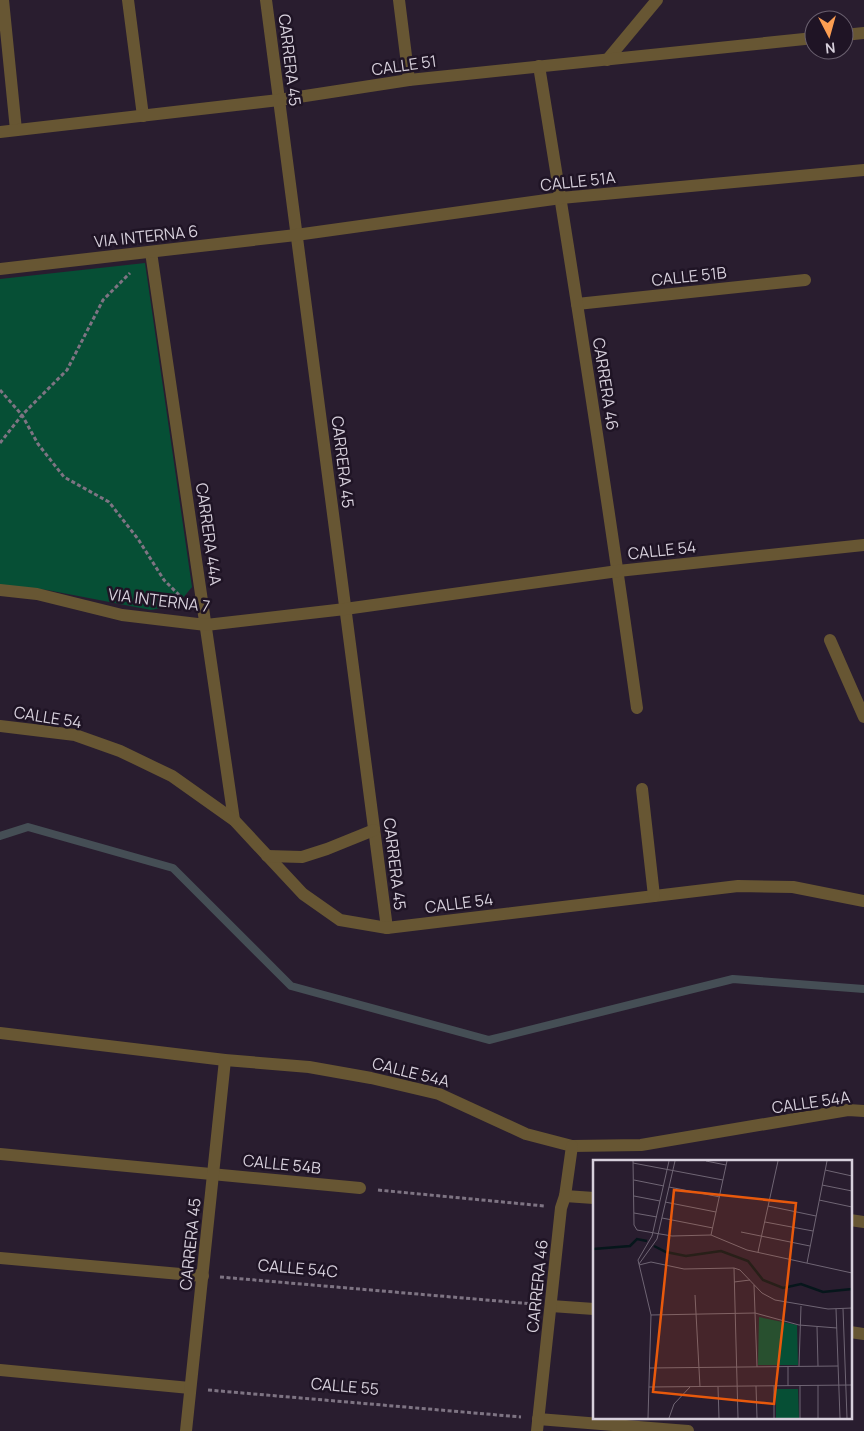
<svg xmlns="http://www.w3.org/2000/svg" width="864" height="1431" font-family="Manrope,sans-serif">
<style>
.green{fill:#064f35}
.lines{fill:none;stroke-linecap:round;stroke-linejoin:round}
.stream{stroke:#454e55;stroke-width:8}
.path{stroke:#7e7483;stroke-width:3;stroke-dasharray:4 2.5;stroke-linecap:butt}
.pedestrian{stroke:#675633;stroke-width:12}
.minor{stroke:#675633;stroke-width:12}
.labels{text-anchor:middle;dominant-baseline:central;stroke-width:5;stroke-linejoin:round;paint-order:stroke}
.street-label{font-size:16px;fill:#d7d0dc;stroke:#1f1425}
.inset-river{fill:none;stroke:#06161b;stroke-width:2.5}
.inset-road{fill:none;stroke:#6f6574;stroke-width:1}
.view{fill:#e8590c;fill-opacity:0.15;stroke:#e8590c;stroke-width:2.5}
.inset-edge{fill:none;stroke:#d7d0dc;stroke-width:2.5}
</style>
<rect width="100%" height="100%" fill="#291d2f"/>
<path class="green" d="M145,263l47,324 -15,18 -26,5 -104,-20 -47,-5v-306z"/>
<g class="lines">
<path class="stream" d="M0,836l28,-9 145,41 118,118 198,54 244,-61 131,10"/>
<g class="path">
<path d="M0,390l22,25 16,29 26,33 45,25 29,37 26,41 18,18"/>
<path d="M0,443l22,-28 45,-45 36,-70 27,-27"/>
<path d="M378,1190l166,16"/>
<path d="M220,1277l313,27"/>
<path d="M208,1390l313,27"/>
</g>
<g class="pedestrian">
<path d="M577,304l228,-24"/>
<path d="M830,640l34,77"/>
</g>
<g class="minor">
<path d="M3,0l13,130"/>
<path d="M128,0l15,116"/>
<path d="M266,0l121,928"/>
<path d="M399,0l10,80"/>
<path d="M844,35l20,-2"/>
<path d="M607,60l50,-60"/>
<path d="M539,66c35,214 68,428 98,642"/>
<path d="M0,132l279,-32 130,-20 405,-42"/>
<path d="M151,252l83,568"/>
<path d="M0,269l296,-34 265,-37 303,-28"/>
<path d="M0,590l37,4 85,21 84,10 139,-16 273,-38 246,-26"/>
<path d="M0,726l75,9 45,16 52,25 62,44 69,74 37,26 47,8 351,-42 55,1 71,14"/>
<path d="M642,789l12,107"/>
<path d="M267,856l35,1 25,-8 47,-19"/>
<path d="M0,1033l225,27 84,7 62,11 68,16 87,40 46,12 69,-1 207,-35 16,1"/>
<path d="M0,1154l360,34"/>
<path d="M565,1196l29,2"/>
<path d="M850,1220l14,2"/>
<path d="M0,1258l203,18"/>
<path d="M551,1306l43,3"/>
<path d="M850,1332l14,2"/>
<path d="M0,1370l190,18"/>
<path d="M538,1419l150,12"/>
<path d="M186,1431l39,-371"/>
<path d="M537,1431l24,-223 4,-12 7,-50"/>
</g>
</g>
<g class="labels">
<g class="street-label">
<text transform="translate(290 60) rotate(83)">CARRERA 45</text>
<text transform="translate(404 65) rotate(-8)">CALLE 51</text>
<text transform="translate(578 181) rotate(-6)">CALLE 51A</text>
<text transform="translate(146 236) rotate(-6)">VIA INTERNA 6</text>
<text transform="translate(689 276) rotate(-6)">CALLE 51B</text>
<text transform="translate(606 384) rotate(81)">CARRERA 46</text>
<text transform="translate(343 462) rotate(83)">CARRERA 45</text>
<text transform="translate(209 534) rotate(82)">CARRERA 44A</text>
<text transform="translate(662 550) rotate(-6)">CALLE 54</text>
<text transform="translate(159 600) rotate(7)">VIA INTERNA 7</text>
<text transform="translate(48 717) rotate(9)">CALLE 54</text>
<text transform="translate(395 864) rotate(83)">CARRERA 45</text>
<text transform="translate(459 903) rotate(-7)">CALLE 54</text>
<text transform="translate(411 1072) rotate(14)">CALLE 54A</text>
<text transform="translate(811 1102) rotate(-8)">CALLE 54A</text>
<text transform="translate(282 1164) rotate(6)">CALLE 54B</text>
<text transform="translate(190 1244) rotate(-84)">CARRERA 45</text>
<text transform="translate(298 1268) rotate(5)">CALLE 54C</text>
<text transform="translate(537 1286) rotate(-84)">CARRERA 46</text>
<text transform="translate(345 1386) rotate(5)">CALLE 55</text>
</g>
</g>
<g transform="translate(593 1160)">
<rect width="259" height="259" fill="#291d2f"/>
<path d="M166,157l38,8 1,40h-40zM183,229h22l1,29h-23z" fill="#064f35"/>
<path class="inset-river" d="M61,86l12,6 20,4 35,-5 27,10 15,19 20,8 18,-4 22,8 29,-3M0,89l37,-3 7,-7 10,2"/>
<path class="inset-road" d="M40,1l1,64 3,5 35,6 39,-1 36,15 105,23M113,1l20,4M40,3l90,17M232,10l27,6M41,20l30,6M229,25l30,6M76,27l51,10M41,36l26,5M226,40l33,7M72,42l51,10M175,46l48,10M41,53l23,4M69,58l51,10M172,62l48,9M148,72l69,14M118,75l16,-74M165,92l20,-91M214,103l20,-102M46,104l18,-25 18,-78M46,105l12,-3 33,7 50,-1 6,2 22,23 13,7 53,9 24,-1M141,108l4,150M141,122l16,-2M161,125l3,82M102,135l5,92M243,149l4,109M250,149l4,109M58,155l104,-2 44,12 38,3M224,167l1,39M195,206v20M206,206l2,-60M56,208l189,-2M225,225v33M163,226l1,32M207,226v32M56,227l203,-2M125,227l1,31M55,258l3,-103 -13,-55 14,-24 17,-75M76,258l5,-14 16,-17M181,258v-32"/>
<path class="view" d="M81,30l122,13 -22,201 -121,-12z"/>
<rect width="259" height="259" class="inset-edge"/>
</g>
<g transform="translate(829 35) rotate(174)"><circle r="24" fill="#1f1425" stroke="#695f6e"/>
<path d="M0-4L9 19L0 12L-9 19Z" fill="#fc9e52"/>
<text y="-8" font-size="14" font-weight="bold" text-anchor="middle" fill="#d7d0dc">N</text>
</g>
</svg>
